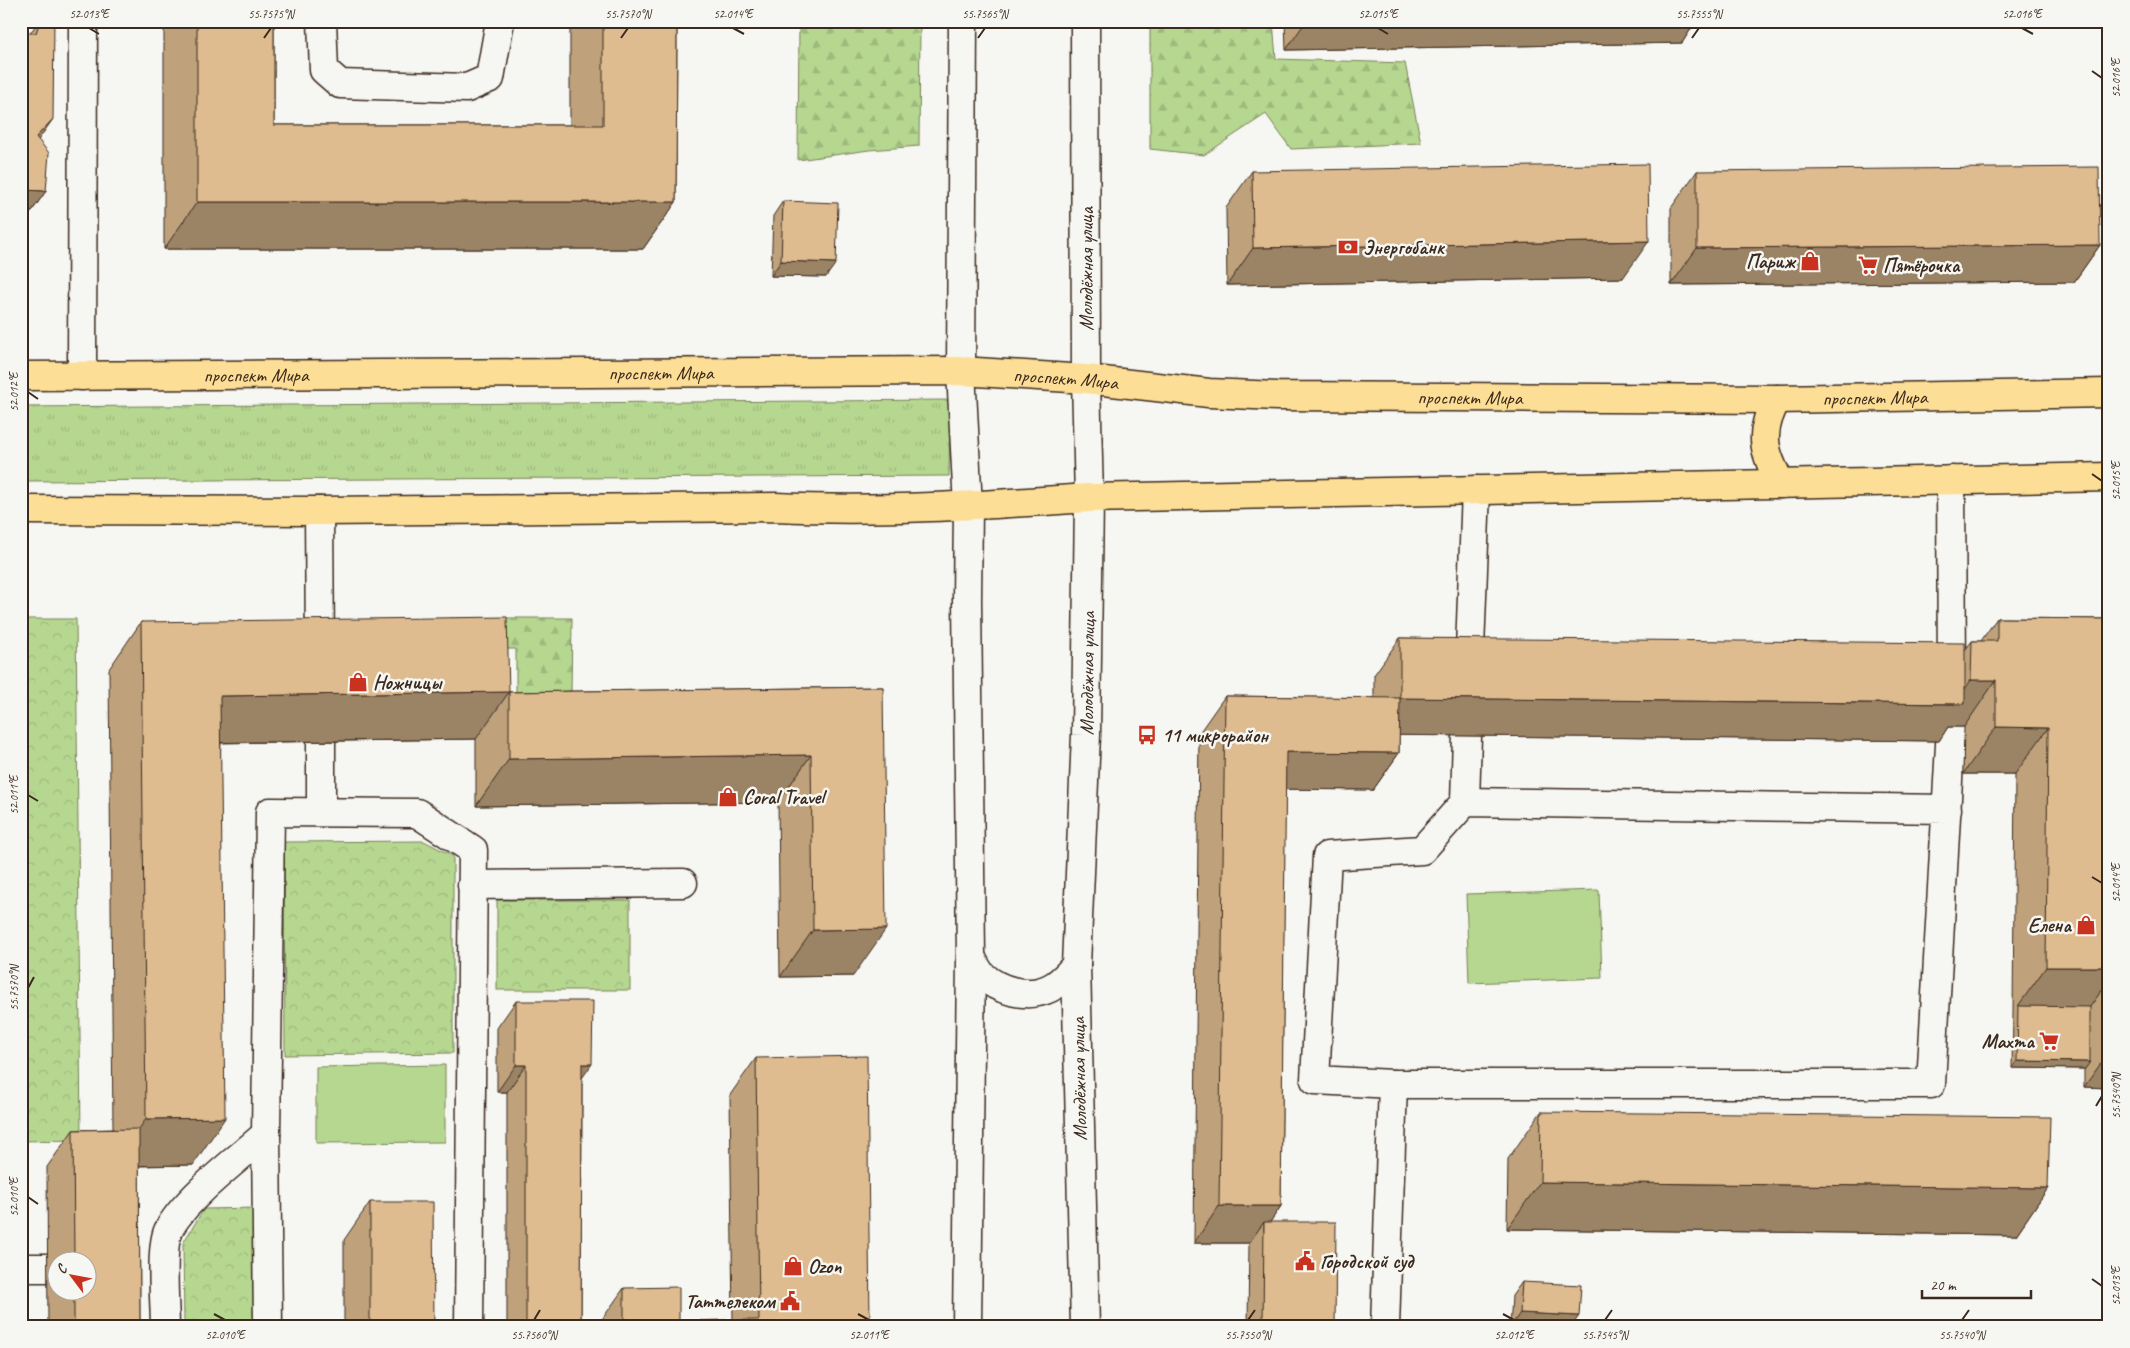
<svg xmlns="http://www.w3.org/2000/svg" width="2130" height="1348" font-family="Caveat,sans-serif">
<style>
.grass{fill:url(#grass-tufts);stroke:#788057}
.forest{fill:url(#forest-firs);stroke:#788057}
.park{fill:url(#park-crowns);stroke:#788057}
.pitch{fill:#b6d790;stroke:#788057}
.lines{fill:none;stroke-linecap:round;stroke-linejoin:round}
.minor-casing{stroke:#3b2a1e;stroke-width:31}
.major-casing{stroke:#3b2a1e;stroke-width:31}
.minor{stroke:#f6f6f2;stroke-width:28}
.major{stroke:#fdde96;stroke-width:28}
.wall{fill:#bfa27c;stroke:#3b2a1e;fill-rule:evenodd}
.shaded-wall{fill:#9b8465;stroke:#3b2a1e}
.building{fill:#debc90;stroke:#3b2a1e}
.ticks{fill:none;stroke:#3b2a1e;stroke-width:2}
.labels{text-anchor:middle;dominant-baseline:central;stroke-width:5;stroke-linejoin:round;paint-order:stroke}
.poi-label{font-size:20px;font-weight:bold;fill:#3b2a1e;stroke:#f6f6f2;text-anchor:start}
.street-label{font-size:20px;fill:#3b2a1e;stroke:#f6f6f2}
.neatline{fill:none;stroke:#3b2a1e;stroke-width:2}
.ticks-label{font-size:12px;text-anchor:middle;fill:#3b2a1e}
</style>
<defs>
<pattern id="grass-tufts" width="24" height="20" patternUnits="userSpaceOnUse" patternTransform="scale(1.25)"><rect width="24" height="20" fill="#b6d790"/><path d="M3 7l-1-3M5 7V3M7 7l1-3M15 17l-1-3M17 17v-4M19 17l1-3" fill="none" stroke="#9db97c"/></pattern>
<pattern id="forest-firs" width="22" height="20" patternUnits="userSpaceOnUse" patternTransform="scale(1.25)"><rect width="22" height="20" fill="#b6d790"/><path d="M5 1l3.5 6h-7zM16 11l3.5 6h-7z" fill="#9db97c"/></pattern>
<pattern id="park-crowns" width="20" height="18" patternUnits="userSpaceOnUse" patternTransform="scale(1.25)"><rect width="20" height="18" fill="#b6d790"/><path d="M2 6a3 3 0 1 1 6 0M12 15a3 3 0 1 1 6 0" fill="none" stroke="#9db97c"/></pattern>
</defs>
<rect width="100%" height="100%" fill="#f6f6f2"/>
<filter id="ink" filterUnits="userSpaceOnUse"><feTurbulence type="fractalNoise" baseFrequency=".02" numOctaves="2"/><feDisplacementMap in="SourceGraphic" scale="10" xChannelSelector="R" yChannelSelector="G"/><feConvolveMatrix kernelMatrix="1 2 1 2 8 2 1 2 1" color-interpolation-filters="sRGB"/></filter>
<g filter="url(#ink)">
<path class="grass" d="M950,400l-1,76 -928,5v-74z"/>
<g class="forest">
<path d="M799,21h121l-1,125 -50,4 -71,10z"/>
<path d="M1150,21h85v3l9,-3h29l3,38 129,4 16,80 -130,6 -25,-35 -62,41 -54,-6z"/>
<path d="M450,618h122l-1,77h-55v-46h-66z"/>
</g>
<g class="park">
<path d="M21,619h55l5,521 -60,1z"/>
<path d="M424,841l29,15v197l-168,2 -1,-213z"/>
<rect x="497" y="900" width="133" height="90"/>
<path d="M256,1208l1,119h-73l-1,-84 21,-34z"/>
</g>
<g class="pitch">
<path d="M1599,890l3,88 -133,5 -3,-89z"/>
<path d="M445,1065v77l-129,1v-76z"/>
</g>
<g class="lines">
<defs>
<g id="minor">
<path d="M322,21l2,49 16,14 127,4 23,-10 10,-57"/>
<path d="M963,21l-2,350 7,136 -1,93 4,357 -4,370"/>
<path d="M82,376l1,-355"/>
<path d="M1951,480l1,201"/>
<path d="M319,511l1,146"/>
<path d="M1469,676l7,-186"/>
<path d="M321,742v70"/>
<path d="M1465,802l2,-66"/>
<path d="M1947,809l-482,-7 -43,48 -95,6 -12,224 78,4h538l20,-357"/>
<path d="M472,885l211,-2"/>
<path d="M971,957c3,5 6,12 10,17 17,17 47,25 69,14 11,-5 18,-14 26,-23"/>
<path d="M21,1268h27"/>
<path d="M165,1327c0,-22 -5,-78 3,-96 15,-31 71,-73 98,-97"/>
<path d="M268,1327l-2,-193 4,-322 147,1 56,37 -4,477"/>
<path id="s1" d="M1085,1327l-9,-362 10,-230 3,-237 -3,-119 -1,-358"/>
<path d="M1385,1327l8,-243"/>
</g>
<g id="major">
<path id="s2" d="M21,376l940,-5 125,8 123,14 68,3 500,3 332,-6"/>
<path d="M1777,399c-19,33 -14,53 4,85"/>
<path d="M21,510l298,1 457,-4c105,5 208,-2 313,-9l1020,-21"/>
</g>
</defs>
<use href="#minor" class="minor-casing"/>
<use href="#major" class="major-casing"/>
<use href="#minor" class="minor"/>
<use href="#major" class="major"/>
</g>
<g class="wall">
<path d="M39,21h15l-16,118 8,52 -19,27h-6v-185h9z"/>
<path d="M164,21h110v104h296v-104h107l-1,181 -33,47h-479z"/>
<path d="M1285,21h411l-14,22 -396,7z"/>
<path d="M1252,171l371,107 -396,7 -1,-77z"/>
<path d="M1697,171l403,74 -26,37 -403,3v-77z"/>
<path d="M783,201l43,76 -55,-1 2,-60z"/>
<path d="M1997,618l112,1v469l-25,-1v-18l-72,-1 1,-54 2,-240h-52l1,-47h-16l-9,14 -540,-6v18l-26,37 -88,-1 -4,417 -11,16 65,105h-87l1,-84h-55l5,-510 26,-37 149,2v-23l26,-37 565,12 7,-9h9z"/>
<path d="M141,622l368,70 374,-5 -30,289 -73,1 -2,-175 -302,4v-67l-255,4 -28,422 -54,1 1,161h-92l-1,-160 26,-37 40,-1 -4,-460zM58,1260h30v30h-30z"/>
<path d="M516,1001l66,78 -1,248h-74v-235h-10v-64z"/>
<path d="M756,1058l112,269h-270v-2l26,-37 55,33 54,-1 -3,-225z"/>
<path d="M1541,1112l507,76 -32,47 -509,-6 1,-70z"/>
<path d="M370,1202l64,125h-90v-87z"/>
<path d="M1522,1282l49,45h-61l2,-31z"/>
</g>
<g class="shaded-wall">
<path d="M1306,21h390l-14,22 -396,7z"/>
<path d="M53,119l-19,27 2,-9z"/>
<path d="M21,190l25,1 -19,27h-6z"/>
<path d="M197,202h479l-33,47h-479z"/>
<path d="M1649,241l-26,37 -396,7 26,-37z"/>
<path d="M2100,245l-26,37 -403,3 26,-37z"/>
<path d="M781,261l55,2 -10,14 -55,-1z"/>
<path d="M1971,680h25l-32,47h-16l-9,14 -565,-6 26,-37 555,6z"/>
<path d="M509,692l-33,47 -288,4 32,-47z"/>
<path d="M1996,727l52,1 -33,46h-52z"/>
<path d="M1286,752l113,1 -26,37 -113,-1z"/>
<path d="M811,755l-33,47 -302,4 33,-47z"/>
<path d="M886,929l-33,47 -73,1 33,-47z"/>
<path d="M2046,967h63v13l-24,34 -67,-8z"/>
<path d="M2109,1052v36l-25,-1z"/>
<path d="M2017,1061l73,1 -5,7 -73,-1z"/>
<path d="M582,1064h10l-19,27z"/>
<path d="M516,1065h10l-19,27h-10z"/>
<path d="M225,1118l-32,47 -80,1 33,-47z"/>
<path d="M1540,1182l508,6 -32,47 -509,-6z"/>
<path d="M1219,1206h62l-17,25v-9l-15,21h-55z"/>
<path d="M1520,1313l59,3 -8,11h-61z"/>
<path d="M865,1324h5l-2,3h-5z"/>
</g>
<g class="building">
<path d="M40,21h14l-1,98 -17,18 13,16 -3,38 -25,-1v-157h15z"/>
<path d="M197,21h77v104h329v-104h74l-1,181h-479z"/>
<path d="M1648,164l1,77 -396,7 -1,-77z"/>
<path d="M2099,167l1,78 -403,3v-77z"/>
<path d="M783,201l55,2 -2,60 -55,-2z"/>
<path d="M507,617l2,75 -289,4 5,422 -79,1 -5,-497z"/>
<path d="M1997,618l112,1v348h-63l2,-239 -52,-1v-47h-25l1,-39h25z"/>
<path d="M1400,638l565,5v61l-565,-6z"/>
<path d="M883,687l3,242 -73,1 -2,-175 -302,4v-67z"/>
<path d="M1225,696l175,2 -1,55 -113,-1 -5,454h-62z"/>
<path d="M516,1001h77l-1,63h-10l-1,263h-55v-262h-10z"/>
<path d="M2018,1006l72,1v55l-73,-1z"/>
<path d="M867,1056l3,268h-5v3h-241v-39l55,-1v34l80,-1 -3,-262z"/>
<path d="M1541,1112l509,5 -2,71 -508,-6z"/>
<path d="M139,1129l1,198h-66v-37h14v-30h-14l-1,-130z"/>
<path d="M370,1202h63l1,125h-64z"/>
<path d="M1264,1222h72l-1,105h-72z"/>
<path d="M1522,1282l59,3 -2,31 -59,-3z"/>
</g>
</g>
<path class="ticks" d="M89,28l10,6M733,28l11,6M1378,28l10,6M2022,28l11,6M264,38l7,-10M621,38l7,-10M978,38l7,-10M1692,38l7,-10M2092,71l10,7M28,392l10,7M2092,474l10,7M28,795l10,6M2092,877l10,6M28,988l6,-11M2096,1106l6,-10M28,1197l10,7M2092,1279l10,7M214,1314l11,6M858,1314l11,6M1503,1314l11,6M534,1320l6,-10M1248,1320l7,-10M1605,1320l7,-10M1962,1320l7,-10"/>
<defs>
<symbol id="bank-bare" viewBox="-9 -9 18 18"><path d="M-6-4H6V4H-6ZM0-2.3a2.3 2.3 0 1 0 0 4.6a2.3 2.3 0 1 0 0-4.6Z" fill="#c8321e" stroke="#f6f6f2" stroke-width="2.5" paint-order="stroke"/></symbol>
<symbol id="shop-bare" viewBox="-9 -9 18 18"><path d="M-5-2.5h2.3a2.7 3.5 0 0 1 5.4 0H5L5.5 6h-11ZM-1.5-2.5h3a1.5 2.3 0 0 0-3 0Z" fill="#c8321e" stroke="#f6f6f2" stroke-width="2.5" paint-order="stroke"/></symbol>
<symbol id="supermarket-bare" viewBox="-9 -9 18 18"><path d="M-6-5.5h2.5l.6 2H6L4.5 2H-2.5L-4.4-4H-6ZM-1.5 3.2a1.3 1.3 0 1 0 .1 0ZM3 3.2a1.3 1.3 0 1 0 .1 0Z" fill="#c8321e" stroke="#f6f6f2" stroke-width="2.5" paint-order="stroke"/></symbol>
<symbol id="bus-bare" viewBox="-9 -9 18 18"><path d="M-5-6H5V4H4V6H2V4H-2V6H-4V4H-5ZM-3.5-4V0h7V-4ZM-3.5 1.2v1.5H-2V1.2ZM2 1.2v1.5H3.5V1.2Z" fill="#c8321e" stroke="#f6f6f2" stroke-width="2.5" paint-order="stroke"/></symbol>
<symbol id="civic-bare" viewBox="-9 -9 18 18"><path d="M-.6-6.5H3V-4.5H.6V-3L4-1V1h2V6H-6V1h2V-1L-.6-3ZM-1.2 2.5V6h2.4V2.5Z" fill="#c8321e" stroke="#f6f6f2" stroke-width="2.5" paint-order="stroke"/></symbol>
</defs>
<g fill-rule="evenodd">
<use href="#bank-bare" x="1334" y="233" width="28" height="28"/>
<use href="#shop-bare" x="1796" y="247" width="28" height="28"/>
<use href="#supermarket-bare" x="1854" y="251" width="28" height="28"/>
<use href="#shop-bare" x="344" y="668" width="28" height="28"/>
<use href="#bus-bare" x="1133" y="721" width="28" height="28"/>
<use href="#shop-bare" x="714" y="783" width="28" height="28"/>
<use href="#shop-bare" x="2072" y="911" width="28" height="28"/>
<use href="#supermarket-bare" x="2035" y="1027" width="28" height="28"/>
<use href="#civic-bare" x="1291" y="1247" width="28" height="28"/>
<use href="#shop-bare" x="779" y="1252" width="28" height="28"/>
<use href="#civic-bare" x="776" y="1287" width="28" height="28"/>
</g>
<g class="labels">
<g class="poi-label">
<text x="1363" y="247">Энергобанк</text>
<text x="1795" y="261" text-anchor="end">Париж</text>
<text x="1883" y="265">Пятёрочка</text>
<text x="373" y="682">Ножницы</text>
<text x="1162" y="735">11 микрорайон</text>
<text x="743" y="797">Coral Travel</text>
<text x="2071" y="925" text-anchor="end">Елена</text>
<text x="2034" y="1041" text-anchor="end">Махта</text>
<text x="1320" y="1261">Городской суд</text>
<text x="808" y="1266">Ozon</text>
<text x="775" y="1301" text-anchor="end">Таттелеком</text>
</g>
<g class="street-label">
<text transform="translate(1086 269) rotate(-90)">Молодёжная улица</text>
<text stroke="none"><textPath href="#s2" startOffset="640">проспект Мира</textPath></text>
<text stroke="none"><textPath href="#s2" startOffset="235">проспект Мира</textPath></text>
<text stroke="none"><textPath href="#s2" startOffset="1045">проспект Мира</textPath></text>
<text stroke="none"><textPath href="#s2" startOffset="1450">проспект Мира</textPath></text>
<text stroke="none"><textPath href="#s2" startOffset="1855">проспект Мира</textPath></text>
<text stroke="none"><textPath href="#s1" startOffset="654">Молодёжная улица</textPath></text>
<text transform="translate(1079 1079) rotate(-91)">Молодёжная улица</text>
</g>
</g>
<rect width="2130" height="1348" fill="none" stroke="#f6f6f2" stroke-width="55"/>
<g transform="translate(72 1276) rotate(302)"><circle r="24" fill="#f6f6f2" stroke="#aba49d"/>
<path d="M0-4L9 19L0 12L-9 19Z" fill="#c8321e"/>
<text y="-8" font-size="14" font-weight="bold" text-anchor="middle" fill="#3b2a1e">С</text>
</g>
<path d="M1922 1290v8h109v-8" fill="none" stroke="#3b2a1e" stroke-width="2.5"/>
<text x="1930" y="1290" font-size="15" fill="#3b2a1e" stroke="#f6f6f2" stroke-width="4" paint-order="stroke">20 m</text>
<rect x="28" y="28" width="2074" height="1292" class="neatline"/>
<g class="ticks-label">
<text x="89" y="18">52.013°E</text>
<text x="271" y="18">55.7575°N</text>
<text x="628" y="18">55.7570°N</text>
<text x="733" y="18">52.014°E</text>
<text x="985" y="18">55.7565°N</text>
<text x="1378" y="18">52.015°E</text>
<text x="1699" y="18">55.7555°N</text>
<text x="2022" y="18">52.016°E</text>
<text transform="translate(2116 78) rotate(-90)" y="4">52.016°E</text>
<text transform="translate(14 392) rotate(-90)" y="4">52.012°E</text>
<text transform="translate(2116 481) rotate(-90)" y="4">52.015°E</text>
<text transform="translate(14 795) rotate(-90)" y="4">52.011°E</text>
<text transform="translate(2116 883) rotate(-90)" y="4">52.014°E</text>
<text transform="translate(14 988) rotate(-90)" y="4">55.7570°N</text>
<text transform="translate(2116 1096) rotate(-90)" y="4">55.7540°N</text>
<text transform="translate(14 1197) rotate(-90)" y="4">52.010°E</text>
<text transform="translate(2116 1286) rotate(-90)" y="4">52.013°E</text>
<text x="225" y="1339">52.010°E</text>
<text x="534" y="1339">55.7560°N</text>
<text x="869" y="1339">52.011°E</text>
<text x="1248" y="1339">55.7550°N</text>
<text x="1514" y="1339">52.012°E</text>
<text x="1605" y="1339">55.7545°N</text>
<text x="1962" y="1339">55.7540°N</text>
</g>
</svg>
